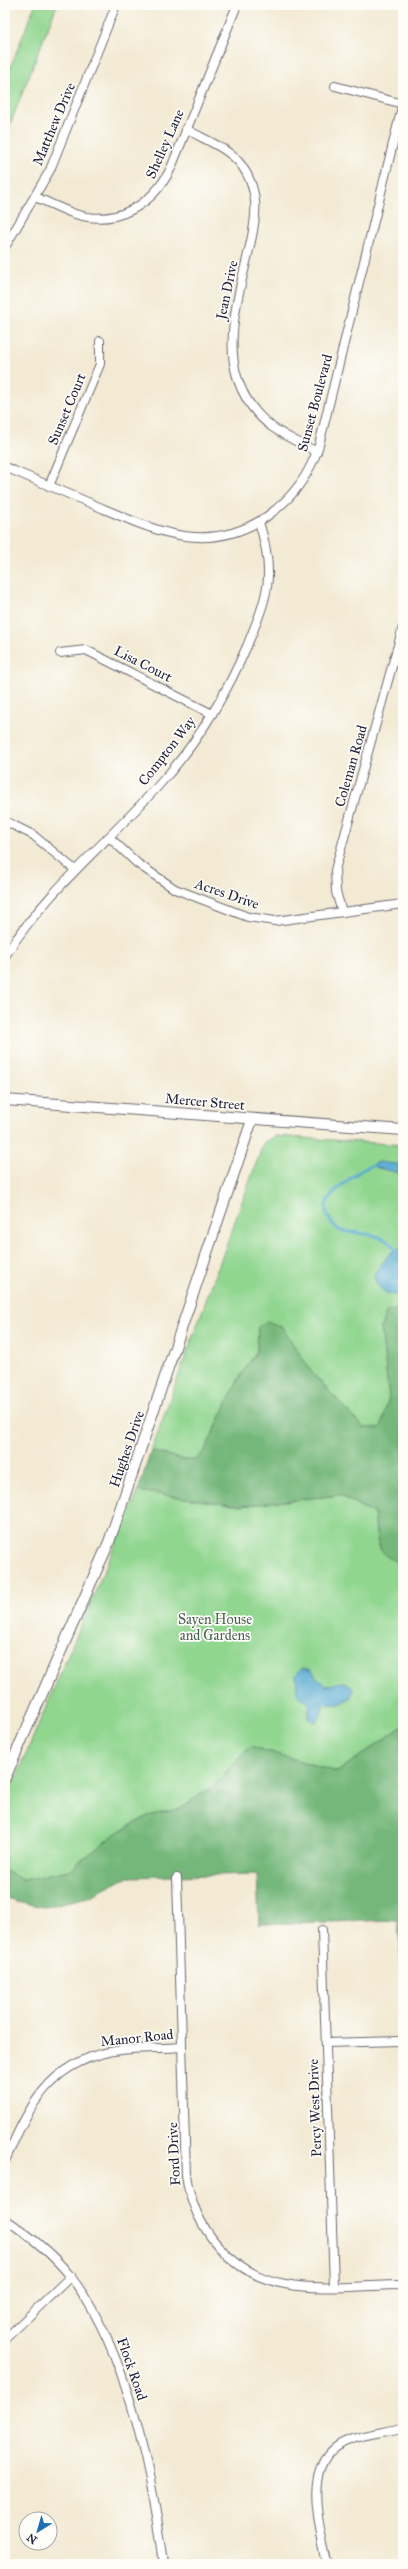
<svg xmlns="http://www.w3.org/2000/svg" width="408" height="2569" font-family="'IM FELL Great Primer',serif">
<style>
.green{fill:#90d68f;stroke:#597c65}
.forest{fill:#74b77a;stroke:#4b6c5a}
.water{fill:#56aad2;stroke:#3c6686}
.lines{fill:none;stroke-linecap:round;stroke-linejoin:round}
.stream{stroke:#56aad2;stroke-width:3}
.minor-casing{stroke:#6b6871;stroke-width:10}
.tertiary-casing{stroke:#6b6871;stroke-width:12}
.minor{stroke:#fff;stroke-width:8}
.tertiary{stroke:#fff;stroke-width:10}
.labels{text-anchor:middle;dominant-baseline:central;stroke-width:3.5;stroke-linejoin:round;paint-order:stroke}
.street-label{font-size:14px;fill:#22223b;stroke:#fdfcf7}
.park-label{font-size:14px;fill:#486158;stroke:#fdfcf7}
</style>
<rect width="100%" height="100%" fill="#fdfcf7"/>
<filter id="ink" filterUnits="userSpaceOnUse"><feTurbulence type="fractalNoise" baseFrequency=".025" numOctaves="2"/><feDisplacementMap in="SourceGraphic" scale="8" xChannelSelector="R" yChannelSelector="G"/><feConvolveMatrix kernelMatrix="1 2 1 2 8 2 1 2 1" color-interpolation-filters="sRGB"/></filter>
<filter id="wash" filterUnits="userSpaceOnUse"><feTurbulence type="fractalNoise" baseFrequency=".012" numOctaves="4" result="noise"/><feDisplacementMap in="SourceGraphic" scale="16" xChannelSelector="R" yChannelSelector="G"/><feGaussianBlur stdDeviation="0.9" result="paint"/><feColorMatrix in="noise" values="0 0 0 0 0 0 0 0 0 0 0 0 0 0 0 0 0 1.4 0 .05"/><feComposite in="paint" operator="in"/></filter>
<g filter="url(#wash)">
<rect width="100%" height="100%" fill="#f3ead4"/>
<g class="green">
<path d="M35,5h22l-52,132v-56z"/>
<path d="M276,1136l127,9v163l-17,4 -5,15 8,70 -8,31h-17l-51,-54 -31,-47h-24l-1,24 -19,29 -33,70 -9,10h-11l-34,-9 113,-309z"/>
<path d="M138,1491l102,15 100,-11 34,19c3,26 0,42 29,49v163l-66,46 -87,-26 -34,38 -36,25 -32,7 -33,18 -46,36 -45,10 -19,-9v-68z"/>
</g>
<g class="forest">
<path d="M403,1308v255c-29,-7 -25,-23 -29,-49l-34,-19 -100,11 -102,-15 13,-40 34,9h11l9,-10 33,-70 19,-29 1,-24 9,-6 15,6 31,47 51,54h17l8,-31 -8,-70 5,-15z"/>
<path d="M403,1726v269l-5,-75 -139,4 -2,-50 -129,3 -40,20 -43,10 -29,-5 -11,-5v-26l19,9 45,-10 46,-36 33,-18 32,-7 36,-25 34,-38 87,26z"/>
</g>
<g class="water">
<path d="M380,1162l23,3v9l-29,-7 1,-4z"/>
<path d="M399,1248l4,2v43c-14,7 -28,-5 -29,-19l16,-21z"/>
<path d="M302,1668l9,2 14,16c12,-1 19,-10 28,3l-2,8 -11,7 -16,-1 -4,14 -4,5 -8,-4c4,-25 -1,-12 -11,-25l-1,-18z"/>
</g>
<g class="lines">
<path class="stream" d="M374,1165c-11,3 -18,9 -27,16 -20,16 -32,28 -8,49 18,5 47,1 56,20"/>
</g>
</g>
<g filter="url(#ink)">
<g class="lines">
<defs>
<g id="minor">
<path d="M335,86l68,18"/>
<path d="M186,129c19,11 43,19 56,37 17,24 15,48 9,75 -14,64 -42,137 21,186 14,10 30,17 45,25"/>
<path d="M35,197c13,5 26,12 40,17 41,13 78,-9 96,-46l66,-163"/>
<path d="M5,247l45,-77 66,-165"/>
<path d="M5,467c31,13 61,26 92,39 59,25 110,50 169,11 26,-18 44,-43 53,-72l84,-342"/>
<path d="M49,486l51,-122v-23"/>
<path d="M60,653l26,-3 126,64"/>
<path d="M5,821l28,14 42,35"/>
<path d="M109,837l29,27 37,25 73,28 27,4 128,-17"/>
<path d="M342,912l-6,-20 -1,-22 68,-243"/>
<path d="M5,956c41,-65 102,-113 153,-170 38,-41 67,-89 89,-140 21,-51 29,-70 12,-124"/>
<path d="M177,1878l9,297c8,53 44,99 99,109 37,7 80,1 118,1"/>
<path d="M322,1930l12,356"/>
<path d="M326,2043l74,-2"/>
<path d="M5,2161c23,-52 42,-96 104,-109 23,-5 49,-3 73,-5"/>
<path d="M5,2219c24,16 48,35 66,58 56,73 81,197 93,287"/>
<path d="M5,2339l66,-63"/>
<path d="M327,2564c-7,-41 -30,-106 25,-125 16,-5 34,-7 51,-11"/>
</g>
<g id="tertiary">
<path d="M5,1100l398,30"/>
<path d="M5,1778l104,-236 143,-422"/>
</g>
</defs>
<use href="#minor" class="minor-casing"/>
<use href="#tertiary" class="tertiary-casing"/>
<use href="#minor" class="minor"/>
<use href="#tertiary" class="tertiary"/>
</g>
</g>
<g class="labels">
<g class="street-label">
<text transform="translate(54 124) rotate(-67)">Matthew Drive</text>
<text transform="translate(165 144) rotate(-66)">Shelley Lane</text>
<text transform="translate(227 290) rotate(-78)">Jean Drive</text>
<text transform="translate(315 403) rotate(-75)">Sunset Boulevard</text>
<text transform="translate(67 409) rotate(-67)">Sunset Court</text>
<text transform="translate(143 664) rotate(27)">Lisa Court</text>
<text transform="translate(167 751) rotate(-52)">Compton Way</text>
<text transform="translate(351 766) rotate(-74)">Coleman Road</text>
<text transform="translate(227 894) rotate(19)">Acres Drive</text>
<text transform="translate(205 1102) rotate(5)">Mercer Street</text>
<text transform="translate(127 1449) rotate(-71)">Hughes Drive</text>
<text transform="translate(137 2038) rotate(-6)">Manor Road</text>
<text transform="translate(315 2108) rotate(-92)">Percy West Drive</text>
<text transform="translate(174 2154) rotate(-93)">Ford Drive</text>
<text transform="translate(132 2369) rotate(71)">Flock Road</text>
</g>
<g class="park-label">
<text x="215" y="1619">Sayen House<tspan x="215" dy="16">and Gardens</tspan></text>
</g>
</g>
<rect width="408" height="2569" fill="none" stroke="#fdfcf7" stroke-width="20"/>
<g transform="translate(38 2531) rotate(217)"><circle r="19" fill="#fdfcf7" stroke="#a5a5ac"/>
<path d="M0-3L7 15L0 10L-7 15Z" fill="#1f6fb2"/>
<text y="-6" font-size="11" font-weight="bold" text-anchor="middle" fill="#22223b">N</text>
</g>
</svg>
